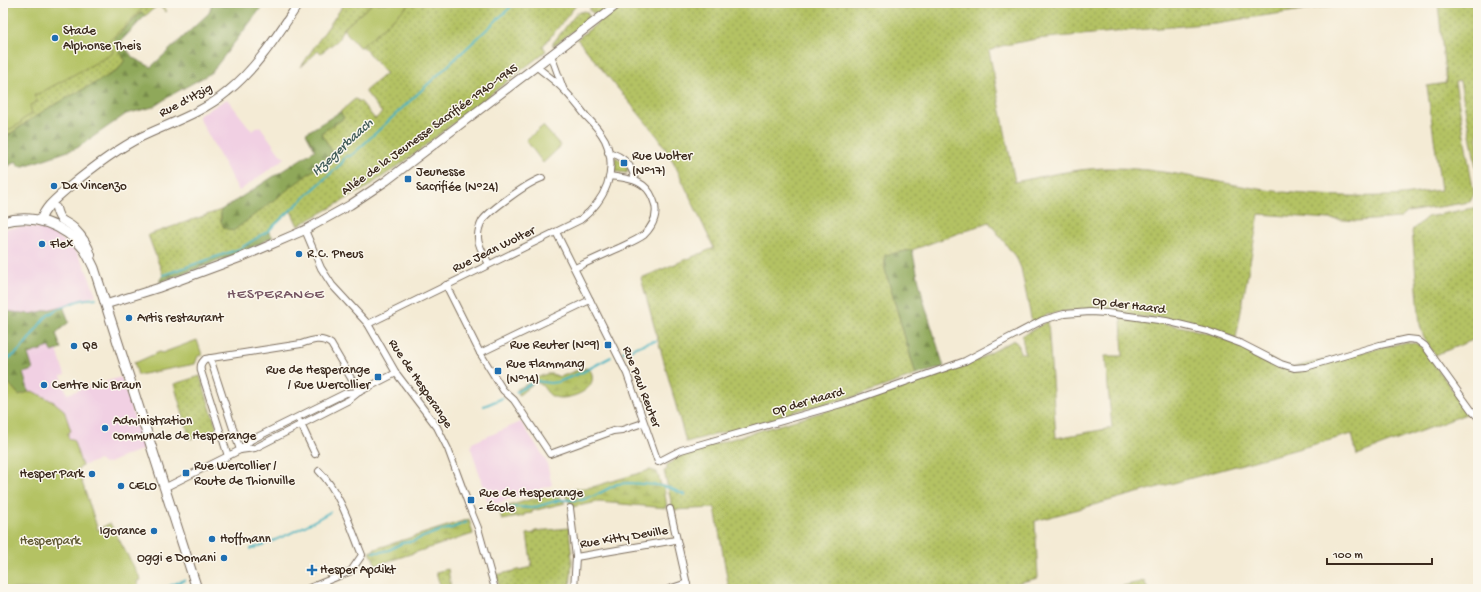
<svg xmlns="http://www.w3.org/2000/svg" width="1481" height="592" font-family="'Gochi Hand',sans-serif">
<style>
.built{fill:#f1d0e3}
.grass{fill:url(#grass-dots);stroke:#787641}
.forest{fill:url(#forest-firs);stroke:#65693c}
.wetland{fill:url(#wetland-marsh);stroke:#787641}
.park{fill:#b4c264;stroke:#787641}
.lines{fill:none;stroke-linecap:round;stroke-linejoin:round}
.stream{stroke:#48b5c3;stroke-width:2}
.minor-casing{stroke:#7c6e5e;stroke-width:8}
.secondary-casing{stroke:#7c6e5e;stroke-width:10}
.primary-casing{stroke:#7c6e5e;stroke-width:11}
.minor{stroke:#fff;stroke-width:6}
.secondary{stroke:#fff;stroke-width:8}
.primary{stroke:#fff;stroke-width:9}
.poi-dot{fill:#1f6fb2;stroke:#fbf7ec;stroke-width:1.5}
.labels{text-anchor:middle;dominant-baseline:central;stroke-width:3;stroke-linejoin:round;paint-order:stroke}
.poi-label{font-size:13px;fill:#3b2a1e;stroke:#fbf7ec;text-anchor:start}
.street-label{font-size:13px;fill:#3b2a1e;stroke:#fbf7ec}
.park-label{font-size:13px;fill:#5f5833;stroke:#fbf7ec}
.water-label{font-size:14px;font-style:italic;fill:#405b58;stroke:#fbf7ec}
.quarter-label{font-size:15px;letter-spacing:1px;fill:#765663;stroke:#fbf7ec}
</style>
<defs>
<pattern id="grass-dots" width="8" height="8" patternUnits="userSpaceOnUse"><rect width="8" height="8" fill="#b4c264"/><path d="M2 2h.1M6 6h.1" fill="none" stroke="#949e52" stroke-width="1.8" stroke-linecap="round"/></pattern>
<pattern id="forest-firs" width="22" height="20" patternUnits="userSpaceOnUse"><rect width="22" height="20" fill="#8fa85a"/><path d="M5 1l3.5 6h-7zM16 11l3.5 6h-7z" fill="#76894a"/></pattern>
<pattern id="wetland-marsh" width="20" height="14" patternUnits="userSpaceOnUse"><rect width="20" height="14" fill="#b4c264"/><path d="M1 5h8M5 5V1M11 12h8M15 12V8" fill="none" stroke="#949e52"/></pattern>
</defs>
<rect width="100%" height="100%" fill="#fbf7ec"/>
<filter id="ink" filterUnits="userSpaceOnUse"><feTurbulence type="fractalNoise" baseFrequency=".025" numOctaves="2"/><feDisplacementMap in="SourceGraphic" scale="8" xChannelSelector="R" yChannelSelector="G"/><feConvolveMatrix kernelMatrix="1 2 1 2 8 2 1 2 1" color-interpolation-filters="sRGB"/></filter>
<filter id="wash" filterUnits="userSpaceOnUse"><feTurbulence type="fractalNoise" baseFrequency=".012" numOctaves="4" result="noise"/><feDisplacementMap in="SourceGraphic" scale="16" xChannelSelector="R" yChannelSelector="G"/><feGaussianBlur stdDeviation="0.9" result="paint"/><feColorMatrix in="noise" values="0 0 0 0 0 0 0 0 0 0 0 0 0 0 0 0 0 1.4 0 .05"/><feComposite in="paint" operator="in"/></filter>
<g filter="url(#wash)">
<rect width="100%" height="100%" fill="#f4ebd5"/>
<g class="built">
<path d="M227,99l25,32 8,-5 19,27 6,5 -46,33 -41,-75z"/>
<path d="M27,226l21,4 19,13 9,9 8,12 12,31 -33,11 -32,8 -28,-3v-82z"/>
<path d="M50,347l2,5 5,-2 8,25 -4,1 6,18 54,-17 23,72 -17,6 -18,8 -5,1 -5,-4 -17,6 -9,-26 -3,-1 -2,-2v-4l3,-2 -7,-21 -10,-8 -22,-11 -3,1 -6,-19 10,-3 -5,-16z"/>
<path d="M521,422l25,38 6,25 -63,21 -18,-58 1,-5z"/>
</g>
<g class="grass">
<path d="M92,3h67l8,8 -1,1 -8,-7 -13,11 -4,-4 -27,27 11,21 -8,11 -93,53 -21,15v-6l18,-10 -18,-63 109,-9z"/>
<path d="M343,3h30l-30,26 -5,11 -17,13 -3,-2 -17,16 11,-17 28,-40z"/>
<path d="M411,3h167l-35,43 3,5 -142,111 -38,26 -68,38 -7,-15 -23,20 -29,18 -76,26 -15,-40 73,-25v11l111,-70 -11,-18 23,-15 -4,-6 15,-13 6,3 14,17 7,-6 -17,-22 21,-18 -24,-27z"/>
<path d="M590,3h760l-135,20 -179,16 -35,7 -12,5 26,131c29,-6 59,-13 90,-14 55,-1 107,14 161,22 39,5 79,7 118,6 19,0 38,-4 57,-6l-14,-104 19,-3 -8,-80h40v174l-18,-96 -5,1 19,112 -4,8 -62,10 -7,6 -44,3 -98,-7 -23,124 -31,-11 -48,-9 -88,-7 -20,3 -17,9 -11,-55 -4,-9 -28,-37 -77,28 -27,5v14l31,106 -59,21 -65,16 -2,3 -104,27 -45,-164 73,-30 -40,-85 -16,-26 -81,-98 22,-17 -4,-8 -5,-3z"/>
<path d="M585,11l3,2 2,6 -37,27v-3l24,-30z"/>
<path d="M616,157l7,5 5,7 -1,4 -9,-1 -3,-3v-11z"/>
<path d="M1478,207v131l-43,17 -11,-17 -4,-13 -8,-95 15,-13z"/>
<path d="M1121,317l63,10 30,8 29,11 45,22 119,-26 11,2 5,5 46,64 -112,42 -5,-21 -317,87 3,57 -21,5 -8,6h-280l-14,-81 -42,2 -9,-39 3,-1v-5l18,-12 158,-47 29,-7 98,-35 44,-24 5,6 1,7h5l-3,-17 26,-15 8,117 56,-10 -7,-72h18z"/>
<path d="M200,376l17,53 -27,10 -16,-55z"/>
<path d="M569,528l3,32 -2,29h-70l-4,-14 36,-8 -5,-33 8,-1v-2z"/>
<path d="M448,569l3,20h-10l-5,-17z"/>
<path d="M1144,581l4,8h-38z"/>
</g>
<g class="forest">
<path d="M212,3h53l-54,70 -38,21 -20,13 -27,7 -49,34 -53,18h-6l-2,-5 -13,9v-31l42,-29 72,-39 8,-11 -12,-20 29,-28 3,4 -24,25 12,17 18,9 58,-54z"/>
<path d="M340,112l4,6 -23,15 11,18 -4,8 -95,72 -9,-3 -3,-7v-11l94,-60 -9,-17z"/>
<path d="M268,231l5,6 -32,16 -81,29v-2l3,-5 76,-26z"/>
<path d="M912,250l11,49 21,68 -28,8 -31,-106v-14z"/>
<path d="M63,306l6,16 -13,11 5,16 -9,3 -2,-5 -22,7 5,16 -10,3 6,19 -10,3 -16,-18v-66l28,3z"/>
</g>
<g class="wetland">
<path d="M586,368c4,1 5,3 6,6 4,16 -19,24 -31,24 -17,0 -14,-14 -26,-16l-16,13 -2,-6c10,-3 25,-17 34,-15 3,0 6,2 9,3l15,-6z"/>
<path d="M650,470l7,2 4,13 3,1 3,22 -68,-6 -27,5 -6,-11 -1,-6 27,-3z"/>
<path d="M555,492l10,11 -33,8v2l-8,1v2l-22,4 -3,-11z"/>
<path d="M469,519l4,15 -97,31 -6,-13 5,-3z"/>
</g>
<g class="park">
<path d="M3,3h145l-39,38 1,5 3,5 -1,3 -72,39 -6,2 3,7 -7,3 2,9 -10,6 -1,3 -18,10z"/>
<path d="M373,3h38l-51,45 -17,-19z"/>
<path d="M543,126l18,20 -18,17 -17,-23z"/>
<path d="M197,340l5,15 -4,1 -3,8 -57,11 -4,-13h3l22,-10 3,1z"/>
<path d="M3,377l16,18 13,-4 22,11 10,8 7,21 -3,2v4l2,2h3l9,27 -4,4 20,60 12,-7 31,57 -4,1 2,8h-136z"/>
</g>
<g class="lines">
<g class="stream">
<path d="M163,275l76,-26 29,-18 74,-68 3,-6 7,-2 163,-152"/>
<path d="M623,352c12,-3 21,-10 33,-11"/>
<path d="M3,360c17,-2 32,-32 43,-43 8,-8 30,-16 40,-18 4,0 6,0 10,-1"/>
<path d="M516,392l20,-11 14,2 8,-1 25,-10 28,-15"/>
<path d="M484,406l19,-8"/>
<path d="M501,510l17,-3 14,1 27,-8h23l12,-4 23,-12 12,-1 28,2 13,3 15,7"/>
<path d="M251,549c28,-9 54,-22 79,-37"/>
<path d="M373,552h8l8,-2 13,-7 11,-2 26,-10 13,-3 15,-6"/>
<path d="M163,589l21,-9"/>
</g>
</g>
</g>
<g filter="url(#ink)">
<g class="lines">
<defs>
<g id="minor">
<path d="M551,55l12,33"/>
<path d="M608,152c15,4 24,12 27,28"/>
<path d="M305,230l16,38 11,17 36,39 28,49 41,54 11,22 21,57 9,22 17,61"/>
<path d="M556,232l71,142 31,88 23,-12 167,-48 117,-41 78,-41 21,-6 26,-2 17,1 59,8 41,10 35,13 39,20 13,4 12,-1 74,-22 28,-6 9,1 8,6 47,65 6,6"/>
<path d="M489,264c-4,-8 -12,-19 -11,-28 0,-5 2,-11 4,-15 8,-11 47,-39 60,-43"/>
<path d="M575,268c15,-7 30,-14 44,-20 8,-4 18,-8 25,-13 10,-10 15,-23 9,-36 -8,-20 -24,-20 -43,-23"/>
<path d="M446,285l34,68 23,37 11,10 36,54 63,-23 9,-1 21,-7"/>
<path d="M368,324l212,-104c25,-19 39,-49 25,-80 -5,-9 -12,-17 -19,-24 -7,-9 -14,-18 -22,-26 -8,-9 -19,-16 -28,-24"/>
<path d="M480,353l110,-53"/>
<path d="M210,358l30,92"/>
<path d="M300,422l15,32"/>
<path d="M240,450l15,-2 94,-48 10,-8 37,-19"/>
<path d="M228,456l-27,-85c-1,-6 0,-8 4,-12l96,-15c11,-4 20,-7 30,0l28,48"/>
<path d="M164,488l76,-38 11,-10 95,-47 13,-1"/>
<path d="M570,508l6,49 -2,32"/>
<path d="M670,509l18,80"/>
<path d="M576,557l100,-17"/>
<path d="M307,589l44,-18 11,-16c-11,-27 -22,-63 -43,-84"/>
<path d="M669,589l18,-6"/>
</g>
<g id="secondary">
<path d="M56,208c4,16 8,11 18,20 8,8 14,16 17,27"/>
<path d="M40,221c6,-16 17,-23 29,-34 23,-19 46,-37 72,-50 29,-14 61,-24 86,-45 30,-24 51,-58 72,-89"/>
<path d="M107,304l51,-16 84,-31 63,-27 45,-25 36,-24 233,-178"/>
</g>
<path id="primary" d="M3,222c30,-9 61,2 81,27 4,6 7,13 10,19l103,321"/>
</defs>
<use href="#minor" class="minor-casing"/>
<use href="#secondary" class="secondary-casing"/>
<use href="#primary" class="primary-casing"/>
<use href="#minor" class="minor"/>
<use href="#secondary" class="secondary"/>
<use href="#primary" class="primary"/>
</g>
</g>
<g class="poi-dot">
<circle cx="55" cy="38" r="4"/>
<rect x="620" y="159" width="8" height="8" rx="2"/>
<rect x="404" y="175" width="8" height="8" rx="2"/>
<circle cx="54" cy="186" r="4"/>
<circle cx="42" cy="244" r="4"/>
<circle cx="299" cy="254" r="4"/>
<circle cx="129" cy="318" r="4"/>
<rect x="604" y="341" width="8" height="8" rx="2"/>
<circle cx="74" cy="346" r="4"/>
<rect x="494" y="367" width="8" height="8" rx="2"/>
<rect x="374" y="373" width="8" height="8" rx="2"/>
<circle cx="44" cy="385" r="4"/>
<circle cx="105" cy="428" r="4"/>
<rect x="182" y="469" width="8" height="8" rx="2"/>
<circle cx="92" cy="474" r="4"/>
<circle cx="121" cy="486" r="4"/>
<rect x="467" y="496" width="8" height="8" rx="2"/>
<circle cx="154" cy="531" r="4"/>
<circle cx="212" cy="539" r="4"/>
<circle cx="224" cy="558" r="4"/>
<path d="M310 564h4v4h4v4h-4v4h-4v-4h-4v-4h4z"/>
</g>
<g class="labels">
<g class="poi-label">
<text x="63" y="31">Stade<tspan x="63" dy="15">Alphonse Theis</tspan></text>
<text x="632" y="156">Rue Wolter<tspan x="632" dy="15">(N°17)</tspan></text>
<text x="416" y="172">Jeunesse<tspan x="416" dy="15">Sacrifiée (N°24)</tspan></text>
<text x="62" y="186">Da Vincenzo</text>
<text x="50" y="244">Flex</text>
<text x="307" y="254">R.C. Pneus</text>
<text x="137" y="318">Artis restaurant</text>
<text x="600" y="345" text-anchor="end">Rue Reuter (N°9)</text>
<text x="82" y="346">Q8</text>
<text x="506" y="364">Rue Flammang<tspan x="506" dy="15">(N°14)</tspan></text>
<text x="370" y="370" text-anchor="end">Rue de Hesperange<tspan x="370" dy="15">/ Rue Wercollier</tspan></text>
<text x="52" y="385">Centre Nic Braun</text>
<text x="113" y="421">Administration<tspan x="113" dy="15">communale de Hesperange</tspan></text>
<text x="194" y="466">Rue Wercollier /<tspan x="194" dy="15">Route de Thionville</tspan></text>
<text x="84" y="474" text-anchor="end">Hesper Park</text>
<text x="129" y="486">CELO</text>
<text x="479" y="493">Rue de Hesperange<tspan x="479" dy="15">- École</tspan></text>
<text x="146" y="531" text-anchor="end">Igorance</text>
<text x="220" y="539">Hoffmann</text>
<text x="216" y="558" text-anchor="end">Oggi e Domani</text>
<text x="320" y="570">Hesper Apdikt</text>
</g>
<g class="street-label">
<text transform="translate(186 101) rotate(-28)">Rue d'Itzig</text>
<text transform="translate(430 130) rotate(-36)">Allée de la Jeunesse Sacrifiée 1940-1945</text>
<text transform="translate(494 250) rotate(-26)">Rue Jean Wolter</text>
<text transform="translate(1129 306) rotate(7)">Op der Haard</text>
<text transform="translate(420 384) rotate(56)">Rue de Hesperange</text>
<text transform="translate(641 387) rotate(69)">Rue Paul Reuter</text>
<text transform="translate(808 402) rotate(-16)">Op der Haard</text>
<text transform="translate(624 538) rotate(-9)">Rue Kitty Deville</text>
</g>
<g class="park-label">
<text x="50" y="541">Hesperpark</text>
</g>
<g class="water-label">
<text transform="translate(343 148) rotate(-43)">Itzegerbaach</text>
</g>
<g class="quarter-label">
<text x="276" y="295">HESPERANGE</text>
</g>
</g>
<rect width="1481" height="592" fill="none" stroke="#fbf7ec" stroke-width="16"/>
<path d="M1327 558v6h105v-6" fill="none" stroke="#3b2a1e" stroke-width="2"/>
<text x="1333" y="558" font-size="12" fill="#3b2a1e" stroke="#fbf7ec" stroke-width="3" paint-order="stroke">100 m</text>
</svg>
